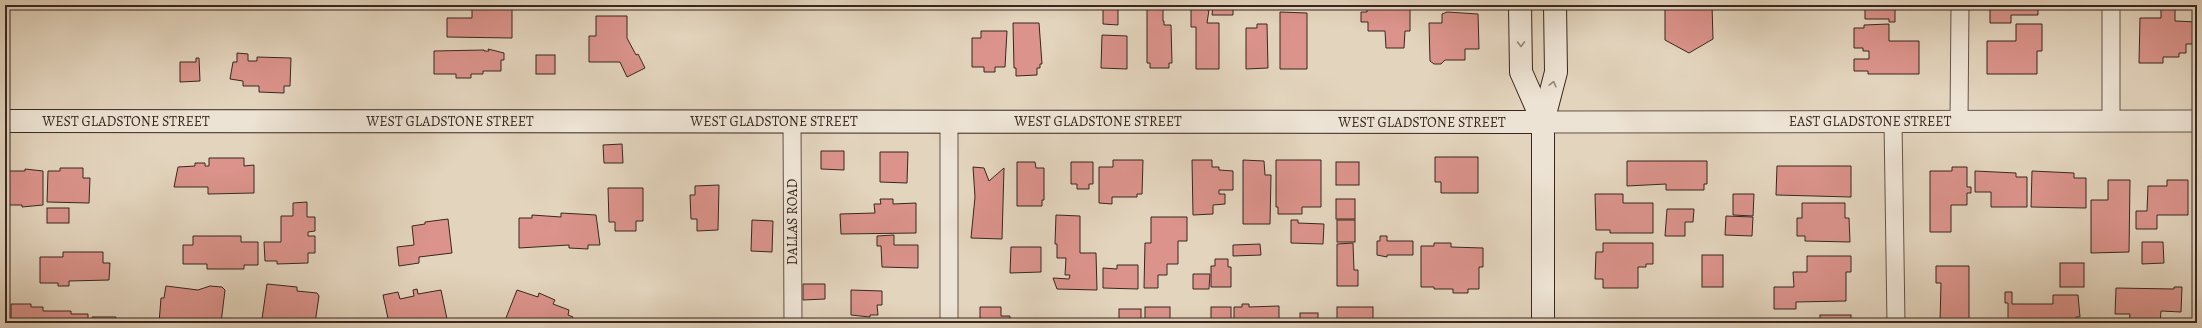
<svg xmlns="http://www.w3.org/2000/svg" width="2202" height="328" font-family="Alegreya,serif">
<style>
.building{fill:#db938b;stroke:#382720}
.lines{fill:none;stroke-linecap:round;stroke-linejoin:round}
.minor-casing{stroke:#635247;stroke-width:19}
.tertiary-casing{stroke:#635247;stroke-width:23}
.secondary-casing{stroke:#382720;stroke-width:24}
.minor{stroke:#ede3d4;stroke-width:17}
.tertiary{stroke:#ede3d4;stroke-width:21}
.secondary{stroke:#ede3d4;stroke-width:22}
.oneway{stroke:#92857a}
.labels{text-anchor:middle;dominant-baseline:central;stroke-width:3.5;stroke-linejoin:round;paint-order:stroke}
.street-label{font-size:14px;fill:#382720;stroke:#ede3d4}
</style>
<rect width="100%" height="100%" fill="#e3d4bd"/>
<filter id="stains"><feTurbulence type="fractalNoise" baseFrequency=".005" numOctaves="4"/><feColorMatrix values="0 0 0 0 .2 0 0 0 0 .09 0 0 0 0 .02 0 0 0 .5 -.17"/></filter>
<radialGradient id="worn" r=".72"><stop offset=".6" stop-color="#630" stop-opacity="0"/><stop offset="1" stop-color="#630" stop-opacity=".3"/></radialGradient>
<g class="building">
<path d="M1198,5h9v5h2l-2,13h12v46h-23v-42h-5v-20h7z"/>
<path d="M1213,5h20v10h-21z"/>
<path d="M1382,5h21v4h7v22h-5l-1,17h-18l-1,-17h-17v-9h-7v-10h6v-3h15z"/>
<path d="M1665,5h47l1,34 -24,14 -24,-13z"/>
<path d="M1865,5h33v2h-3v15h-6v-3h-24z"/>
<path d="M1990,5h48v10h-27v8h-21z"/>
<path d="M1103,6h15v19l-15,-1z"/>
<path d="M1147,6h16v15h1v4h7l1,38h-3v5h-19v-5h-3z"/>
<path d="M472,9h40v29l-65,-1v-19h25z"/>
<path d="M2161,9h14v12l22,1v22h-11v9h-7v4h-16v6h-24l1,-45h21z"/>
<path d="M1280,12l27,1v56h-27z"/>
<path d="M1447,12l31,2 1,35h-14v11h-20l-4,4h-7l-4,-3 -1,-38h13v-9z"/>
<path d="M596,16h31v22l9,17 2,-1 7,14 -18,9 -7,-15h-31v-26h7z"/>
<path d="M1013,23h26l3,41h-2v4h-3v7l-21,1v-8h-2z"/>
<path d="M1257,24h10l1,44 -22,1v-41h11z"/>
<path d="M1889,24v17h30v33h-51v-3h-14v-12h15v-8h-6v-3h-9v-20h10v-3z"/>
<path d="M2016,24h26v27h-5v23h-50v-33h29z"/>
<path d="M981,31h26l-2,36h-10v5h-11v-5h-12v-29h9z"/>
<path d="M1102,35l25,1v33l-26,-1z"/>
<path d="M488,49l16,4v7h-3v11h-18v3h-12v4h-15v-4h-22v-23l50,-1v1h5z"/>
<path d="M237,53l11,1v7h9v-4l34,1 -1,28h-6v7l-25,-1v-6h-16v-5l-13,-2 3,-17h4z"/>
<rect x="536" y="55" width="19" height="19"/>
<path d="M196,58h3l1,23 -20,1v-20h16z"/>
<path d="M622,144l1,19h-19l-1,-18z"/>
<path d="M821,151h23v19l-23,-1z"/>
<path d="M880,152h28l-1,31 -27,-1z"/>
<path d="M1435,157h43v36h-37v-11h-6z"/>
<path d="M209,158h35v8l10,-1v28l-46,1v-7h-34l4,-20 17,-1v-3h10v3h4z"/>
<path d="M1113,160h30l-1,34h-5v3h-25v7l-13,-1v-36h14z"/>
<path d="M1192,160h20v7h7v3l14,1v19h-14v4h6v10l-12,1v9l-20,1z"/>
<path d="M1243,160l21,1 1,14h6l-1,49h-27z"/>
<path d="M1276,160h45v47h-19v7h-24v-7h-2z"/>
<path d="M1627,161h80v23h-3v6h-38v-6l-39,2z"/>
<path d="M1017,162h18l1,6h8v32h-2v6h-25z"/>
<path d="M1071,162h22v22h-4v5h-12v-5h-6z"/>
<rect x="1336" y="162" width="23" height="23"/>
<path d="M1777,166h74v31l-75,-2z"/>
<path d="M973,167l11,1 5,13 15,-13 -2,71 -31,-1 4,-41z"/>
<path d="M1952,167h15v20h4v6h-4v12h-16v27h-21v-61h22z"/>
<path d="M60,168h23v10h7l-1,25 -42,-1 1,-31h12z"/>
<path d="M25,169l18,2v34l-21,2v-2h-17v-34h20z"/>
<path d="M1975,171l41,2v4h11v30h-36v-15h-16z"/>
<path d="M2032,171l42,2v5h12v30l-55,-1z"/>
<path d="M2108,180h22l-1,72 -38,1v-53h17z"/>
<path d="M2167,180h21v35h-31v14h-21v-18h11l1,-25h19z"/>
<path d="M719,185l-1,45 -21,1v-12h-6l-1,-24h5v-9z"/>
<path d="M608,188h35v33h-7v10h-21v-9h-6z"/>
<path d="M1595,194h28v9h30v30h-43v-3h-14z"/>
<path d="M1733,194h21l-1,22 -20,-1z"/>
<path d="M880,199h13v5l23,-1v30l-75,1 -1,-20 35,-1 -1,-9h7z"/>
<rect x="1336" y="199" width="19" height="20"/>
<path d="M307,202v15h8v14l-7,1v4h7v17h-7v10l-31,1v-3h-12l-1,-19h17v-26h12v-13z"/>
<path d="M1802,203h43v15h4l1,24 -45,-1v-5h-8v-18h5z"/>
<rect x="47" y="208" width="22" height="15"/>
<path d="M1667,209h27l-1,13h-8v14h-20z"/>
<path d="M561,213l35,2 4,30h-12v4l-19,-1v-3l-50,3v-30h13v-3l29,2z"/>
<path d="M1056,215l24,1v37h16l1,37 -40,-1 -4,-11 16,1 1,-4h-5l1,-17h-9v-14h-2z"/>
<path d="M1726,216l27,1 -1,19 -27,-1z"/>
<path d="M1151,217h36v24h-9v23h-11v11h-9v13h-14l1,-45h6z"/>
<path d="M448,219l4,34 -33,4v6l-20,3 -2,-19 17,-2 -2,-19 13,-2v-2z"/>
<path d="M752,220l21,1 -1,31 -21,-1z"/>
<path d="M1291,220h7v3l26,1 -1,20 -32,-1z"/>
<rect x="1337" y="220" width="18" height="22"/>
<path d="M894,235v10h24v23l-36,-1 -1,-21h-4v-10z"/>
<path d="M193,236h48v6h17v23h-14v4h-37v-5h-24v-19h10z"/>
<path d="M1380,236h7v5h26v14h-26v2l-10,-2v-14h3z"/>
<path d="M2142,242h21l1,21 -22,1z"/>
<path d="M1353,243l1,27h4v16h-21v-42z"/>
<path d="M1434,243h17v4l32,1v19h-4v22h-11v4h-15v-4h-19v-2h-13v-41h13z"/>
<path d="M1603,243h50v21h-7v3h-8v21h-35v-9h-8l1,-27h7z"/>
<path d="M1260,244l1,11 -28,1v-11z"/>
<path d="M1011,247h30v25l-31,1z"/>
<path d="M63,252h40v11h7l-1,17 -40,1v5h-11v-3h-18v-26h23z"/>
<rect x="1702" y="255" width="21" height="32"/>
<path d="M1807,256h44v16h-5v29l-50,1v7h-22v-22h20l-1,-15h14z"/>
<path d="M1215,259h13v8h3v20h-20v-21h4z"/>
<rect x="2060" y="263" width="24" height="24"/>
<path d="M1117,265h21v24l-35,-1v-20l14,1z"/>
<path d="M1936,266h33v57h-29l1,-40h-5z"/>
<path d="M1193,274h17l-1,15h-16z"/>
<path d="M267,284l30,3v4l20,2 2,3 -4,27h-57l1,-2 13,1 1,-2 -11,-1z"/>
<path d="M803,284h22v15l-22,1z"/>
<path d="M166,286l32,4 12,-4 12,1 3,3 -4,33h-62l2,-25h3z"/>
<path d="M2174,287h8l-1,25 -20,-1 -1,12h-31l1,-9h-15l1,-26 58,1z"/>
<path d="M417,289l1,5 23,-4 6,29 -11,2v2h-47l-6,-28 15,-3 2,7 14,-3 -1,-6z"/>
<path d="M517,290l21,7 1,-4 16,7 -2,4 16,6 -1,5 5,2 -3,6h-69h3z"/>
<path d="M851,290l31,1v14h-5l1,10h-8v2l-19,-2z"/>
<path d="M2005,292h7v12h41v-9h25l2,22h-4v6h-68v-20h-3z"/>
<path d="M11,304h20v3h12v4h28v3h17v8h4v-5h24v6h-105z"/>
<path d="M1242,304h7v3l30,-1v17h-45v-16h8z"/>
<path d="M980,307h21v9h9v7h-30z"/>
<rect x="1145" y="307" width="25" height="16"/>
<rect x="1211" y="307" width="20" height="16"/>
<rect x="1337" y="307" width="36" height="16"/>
<rect x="1119" y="309" width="22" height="14"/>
<rect x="1300" y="313" width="18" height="10"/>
<rect x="1820" y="315" width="31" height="8"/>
</g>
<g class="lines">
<defs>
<g id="minor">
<path d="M2111,5v116"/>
<path d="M792,121l1,202"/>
<path d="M1893,121l3,202"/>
<path d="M1959,121l1,-116"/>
<path d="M949,323v-202"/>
</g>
<path id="tertiary" d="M1543,122l654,-1"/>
<g id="secondary">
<path d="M1520,5l1,67 22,50"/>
<path d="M5,121l1538,1"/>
<path d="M1543,323v-201l13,-50 -1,-67"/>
</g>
</defs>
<use href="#minor" class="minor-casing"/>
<use href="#tertiary" class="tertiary-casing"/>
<use href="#secondary" class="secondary-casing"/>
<use href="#minor" class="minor"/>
<use href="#tertiary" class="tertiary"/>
<use href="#secondary" class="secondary"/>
</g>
<defs><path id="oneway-chevron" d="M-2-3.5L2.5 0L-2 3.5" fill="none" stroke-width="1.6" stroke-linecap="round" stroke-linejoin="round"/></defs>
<g class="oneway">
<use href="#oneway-chevron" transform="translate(1521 44) rotate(89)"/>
<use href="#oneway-chevron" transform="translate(1553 84) rotate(-76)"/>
</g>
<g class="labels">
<g class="street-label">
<text x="126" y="121">WEST GLADSTONE STREET</text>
<text x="450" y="121">WEST GLADSTONE STREET</text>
<text x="774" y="121">WEST GLADSTONE STREET</text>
<text x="1098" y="121">WEST GLADSTONE STREET</text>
<text x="1870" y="121">EAST GLADSTONE STREET</text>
<text x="1422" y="122">WEST GLADSTONE STREET</text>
<text transform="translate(792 222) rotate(-90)">DALLAS ROAD</text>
</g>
</g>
<rect width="2202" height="328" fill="none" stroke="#e3d4bd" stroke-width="20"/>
<rect x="6" y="6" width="2190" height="316" fill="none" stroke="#382720" stroke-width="2"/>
<rect x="10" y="10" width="2182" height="308" fill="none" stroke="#382720"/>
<rect width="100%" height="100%" filter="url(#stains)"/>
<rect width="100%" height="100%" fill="url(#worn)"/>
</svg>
